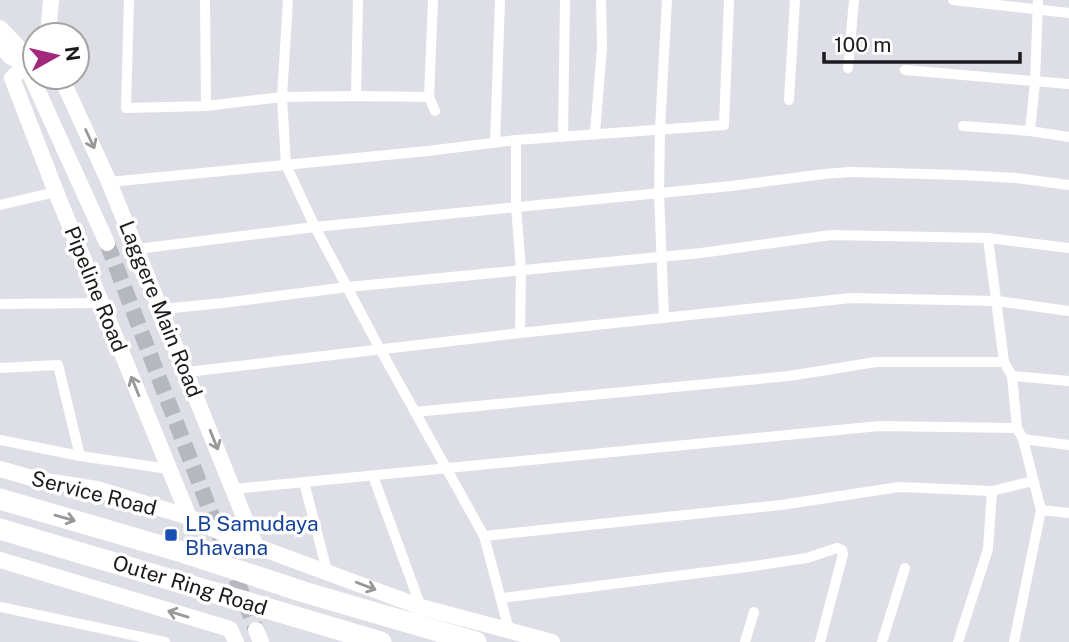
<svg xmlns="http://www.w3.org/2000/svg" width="1069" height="642" font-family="'Public Sans',sans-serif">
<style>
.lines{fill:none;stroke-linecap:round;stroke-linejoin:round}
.secondary-tunnel{stroke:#b7b7bf;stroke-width:16;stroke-dasharray:16 8;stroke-linecap:butt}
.street{stroke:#fff;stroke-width:10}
.secondary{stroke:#fff;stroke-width:16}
.highway{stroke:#fff;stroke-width:21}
.oneway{stroke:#98989a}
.transit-dot{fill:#1a4fb4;stroke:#fff;stroke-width:2.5}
.labels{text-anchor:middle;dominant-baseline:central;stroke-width:7;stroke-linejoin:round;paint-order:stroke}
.street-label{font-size:21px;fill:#1b1a1e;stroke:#fff}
.transit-label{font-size:21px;fill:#164399;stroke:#fff;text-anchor:start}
</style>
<rect width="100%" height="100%" fill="#dedee7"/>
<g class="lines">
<path class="secondary-tunnel" d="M107,243l149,387"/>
<g class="street">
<path d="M129,0l-3,108 80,-2 76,-9 74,-1 73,1"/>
<path d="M205,0l1,106"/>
<path d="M288,0l-6,97 4,68 29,62 65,122 104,187 25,94"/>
<path d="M433,0l-4,97 6,14"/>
<path d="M953,0l116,13"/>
<path d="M848,68l6,-68"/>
<path d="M905,70l164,14"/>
<path d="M356,96l2,-96"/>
<path d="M789,100l6,-100"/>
<path d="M963,126l67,5 39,6"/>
<path d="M1030,131l5,-49 3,-82"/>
<path d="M595,133l7,-86 -1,-47"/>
<path d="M563,137l2,-137"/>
<path d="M516,140v66l5,64 -1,63"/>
<path d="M495,143l5,-143"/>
<path d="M109,182l319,-31 88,-11 208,-15 5,-125"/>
<path d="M0,205l56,-13"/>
<path d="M988,238l16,124 8,14 5,52 6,11 18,71 -27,132"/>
<path d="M137,249l178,-22 416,-41 93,-12 27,-2 110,3 55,3 53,7"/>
<path d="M0,304l101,-1"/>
<path d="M162,309l61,-6 125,-16 353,-34 130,-18 157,3 81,10"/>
<path d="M664,318l-5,-125 1,-64 7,-129"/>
<path d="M0,368l58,-3 22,91 89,13"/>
<path d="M187,372l333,-39 331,-35 146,3 72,10"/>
<path d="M1012,376l57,5"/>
<path d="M415,412l374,-36 87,-14h128"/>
<path d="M1023,439l46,6"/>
<path d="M0,440l80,16"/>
<path d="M373,476l48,131 -1,4"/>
<path d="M304,482l23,89"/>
<path d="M234,489l645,-63 138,2"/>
<path d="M1041,510l28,3"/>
<path d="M484,536l297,-31 118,-18 93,4 41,-10"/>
<path d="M502,598l245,-31 60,-9 30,-10 5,2 1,4 -23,88"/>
<path d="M0,607l165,35"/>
<path d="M745,642l9,-30"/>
<path d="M882,642l23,-74"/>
<path d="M958,642l30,-93 4,-58"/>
</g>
<g class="secondary">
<path d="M0,28l24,25 2,12 81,178"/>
<path d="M48,35l3,-35"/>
<path d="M0,45l11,12 15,8"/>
<path d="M35,61l-9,4 -14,13 44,114 133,325"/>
<path d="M61,77l48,105 146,362"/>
<path d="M0,469l39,11 58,9 92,28 39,19 193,71 131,35"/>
<path d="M0,560l230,69 6,13"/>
<path d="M256,630l5,12"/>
</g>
<g class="highway">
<path d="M0,499l182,53 125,41 169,49"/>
<path d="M0,529l381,113"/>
</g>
</g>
<defs><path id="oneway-shaft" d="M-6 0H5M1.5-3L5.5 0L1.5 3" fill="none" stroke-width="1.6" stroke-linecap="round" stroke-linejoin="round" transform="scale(1.75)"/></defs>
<g class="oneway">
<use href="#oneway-shaft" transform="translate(90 139) rotate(65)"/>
<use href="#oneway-shaft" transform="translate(135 386) rotate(-112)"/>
<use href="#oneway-shaft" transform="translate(214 440) rotate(68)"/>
<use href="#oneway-shaft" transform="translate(65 518) rotate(16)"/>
<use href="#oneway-shaft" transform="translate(366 586) rotate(21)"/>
<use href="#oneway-shaft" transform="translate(178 614) rotate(-163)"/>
</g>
<rect class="transit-dot" x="164" y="528" width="14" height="14" rx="3.5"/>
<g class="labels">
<g class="street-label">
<text transform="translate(96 289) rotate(68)">Pipeline Road</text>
<text transform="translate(161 309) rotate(68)">Laggere Main Road</text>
<text transform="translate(94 493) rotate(14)">Service Road</text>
<text transform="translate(190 585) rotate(17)">Outer Ring Road</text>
</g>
<g class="transit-label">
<text x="185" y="523">LB Samudaya<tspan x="185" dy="24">Bhavana</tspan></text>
</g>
</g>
<g transform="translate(56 56) rotate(82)"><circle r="33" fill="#ffffff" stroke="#a4a3a5" stroke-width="2"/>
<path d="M0-5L12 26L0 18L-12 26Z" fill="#a2287e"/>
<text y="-10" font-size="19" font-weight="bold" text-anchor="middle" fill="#1b1a1e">N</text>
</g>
<path d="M824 52v10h196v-10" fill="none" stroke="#1b1a1e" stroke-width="3.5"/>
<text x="834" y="52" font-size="21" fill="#1b1a1e" stroke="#ffffff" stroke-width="5" paint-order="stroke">100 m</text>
</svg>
